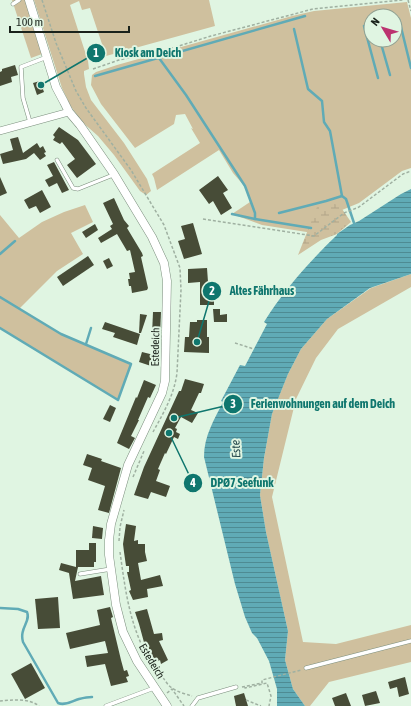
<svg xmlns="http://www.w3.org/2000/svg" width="411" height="706" font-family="'Asap Condensed',sans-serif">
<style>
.grass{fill:#cfc09e;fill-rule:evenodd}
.wetland{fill:url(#wetland-marsh)}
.water{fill:url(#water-rules)}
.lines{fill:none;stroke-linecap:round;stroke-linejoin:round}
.stream{stroke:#60abb6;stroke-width:2.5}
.building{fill:#474c37}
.service-casing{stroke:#7b8e7d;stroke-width:4.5}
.minor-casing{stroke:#7b8e7d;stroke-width:8}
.tertiary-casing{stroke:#7b8e7d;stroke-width:9}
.path{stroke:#9fb0a1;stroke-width:1.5;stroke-dasharray:3 2;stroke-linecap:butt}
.service{stroke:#fff;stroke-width:3.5}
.minor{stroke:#fff;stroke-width:7}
.tertiary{stroke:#fff;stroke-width:8}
.labels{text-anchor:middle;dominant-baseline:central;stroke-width:4;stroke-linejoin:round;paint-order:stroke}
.street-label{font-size:11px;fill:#1a221b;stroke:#e0f5e2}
.water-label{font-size:12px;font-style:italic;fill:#1e4247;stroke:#e0f5e2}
.leader{fill:none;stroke:#0f766e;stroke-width:1.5}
.callout-dot{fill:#0f766e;stroke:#e0f5e2;stroke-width:1.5}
.mark-label{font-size:12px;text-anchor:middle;font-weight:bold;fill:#fff}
.callout-label{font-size:12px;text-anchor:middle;font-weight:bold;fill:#0f766e;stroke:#e0f5e2;stroke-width:4;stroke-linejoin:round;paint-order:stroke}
</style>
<defs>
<pattern id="wetland-marsh" width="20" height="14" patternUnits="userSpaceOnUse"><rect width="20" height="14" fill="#cfc09e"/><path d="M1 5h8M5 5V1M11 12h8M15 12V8" fill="none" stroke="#b1a588"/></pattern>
<pattern id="water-rules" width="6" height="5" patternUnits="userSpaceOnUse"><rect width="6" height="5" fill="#60abb6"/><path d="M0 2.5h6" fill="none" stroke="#4e8b93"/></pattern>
</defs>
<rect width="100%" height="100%" fill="#e0f5e2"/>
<g class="grass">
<path d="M12,0h13l17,54 -11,4z"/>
<path d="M34,0h175l6,26 -109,30 -16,-48 -8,2 -3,-9 -9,4 18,56 1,8 -5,2v3l2,13 5,13 33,43 23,36 4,12 -5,4 -6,-4 -26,-36 -16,-19 -17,-15 -11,-16 -8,-17z"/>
<path d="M407,2l4,16v150l-9,3 -43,32 -17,7 -29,23 -51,-8 -30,-11 18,-12 -4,-14 -13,-15 -14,-23 -62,40 -3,-12 -2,-4 48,-31 -9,-15 2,1 -8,-15 -9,1 -2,9 -39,24 -34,-44 -10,-19 1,-10 4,-3 21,-7 175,-49 22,-5zM371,16h24v24h-24z"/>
<path d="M85,205l8,17 -22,11 12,21 -26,17 -38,38 42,25 70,30 -13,36 -118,-72v-113l19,23 23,-16 22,-10z"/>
<path d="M411,274v13l-73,42 -22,29 -20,41 -24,98 31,145 33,2 75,-19v37l-82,20 -19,24h-5l-12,-17 -8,-29 3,-29 -22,-99 -6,-37 4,-37 8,-44 16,-40 13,-25 26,-30 44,-31z"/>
</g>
<path class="wetland" d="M332,203l8,3 11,16 -14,12 -16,6 -23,15 19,-48z"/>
<path class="water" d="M411,189v85l-41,14 -43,31 -26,30 -13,25 -16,40 -8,44 -4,37 6,37 22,99 -3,29 8,29 12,17h-28v-17l-8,-28 -12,-23 -5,-5 -7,-16 -10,-33 -31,-127c0,-21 10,-37 19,-55l-2,-1 19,-36 5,1 22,-42 -3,-2c20,-32 46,-61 73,-87v-1l13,-9 9,-4 42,-27z"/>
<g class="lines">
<g class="stream">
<path d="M373,15l1,1"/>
<path d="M399,19l12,49"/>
<path d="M364,26l14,52"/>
<path d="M294,29l14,60 14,12 2,21 6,9 12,65 4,3 8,24"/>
<path d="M380,40l10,35"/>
<path d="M159,58l27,37 59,91 10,27v6l56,9"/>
<path d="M95,76l210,-60"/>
<path d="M279,213l47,-12 16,-5"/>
<path d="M232,214l23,5"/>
<path d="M0,254l15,-13"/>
<path d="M0,297l61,37 70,30 -13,36 -118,-72"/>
<path d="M86,344l5,-16"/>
<path d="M0,608l18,1 9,3c4,10 -8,16 -4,30l35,61c7,3 14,-2 21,-4 4,-1 9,-2 13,-2"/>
</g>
</g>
<g class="building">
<path d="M15,65l3,10 -7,2 1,5 -12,4v-14l2,-1v-2z"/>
<path d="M40,81l4,11 -7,3 -4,-12z"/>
<path d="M59,127l19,13 18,24 -19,14 -10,-13 8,-6 -13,-17 -2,2 -7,-4 2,-3 -2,-2z"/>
<path d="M18,137l5,16 14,-10 3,5 3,-2 3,6 -2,1 2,3 -6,4 -6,-7 -8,6 -23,5 -3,-10 13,-4 -3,-11z"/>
<path d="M54,162l15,28 -7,3 -5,-10 -8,4 -4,-7 8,-4 -6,-11z"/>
<path d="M218,176l10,14 -5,3 9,15 -11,7 -8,-14 -4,3 -10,-14z"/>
<path d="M0,177l7,16 -7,3z"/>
<path d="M42,190l9,17 -11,6 -4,-7 -7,3 -5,-9z"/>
<path d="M114,198l10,22 5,6 -2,2 15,25 1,3 -2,1 7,31 -1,2 -15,3 -1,-7h-2l-1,-7h2l-1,-6 6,-1 -5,-22 -3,1 -10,-17 -16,9 -3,-5 14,-9 -2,-3 3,-2 -10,-21z"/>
<path d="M193,223l9,31 -18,5 -6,-18 7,-2 -4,-13z"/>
<path d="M95,224l3,6 -12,8 -4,-6z"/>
<path d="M88,256l6,9 -31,21 -6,-9z"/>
<path d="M109,258l4,8 -6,3 -4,-8z"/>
<path d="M207,268l1,14h3v5h3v18h-14v-23l-12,1v-14z"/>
<path d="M213,309h7v6l7,-1v8h-13z"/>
<path d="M153,312h8l-1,23h-8z"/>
<path d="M140,314l7,1 -6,18h-2z"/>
<path d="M197,320h10v17h2v16l-25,-1 1,-15h4l1,-15h7z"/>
<path d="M105,322l35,12 -3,11 -24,-8 2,-4 -13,-4z"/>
<path d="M142,352l12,3 -3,11 -12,-4z"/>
<path d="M185,379l19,5 -3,9h-2l-8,17 7,3 -6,10 -11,-6 -6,11 2,1 -1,3 4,2 -2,5 -4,-2 -8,17 -1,-1 -7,16 2,1 -4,11 14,5 -4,11 -15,-5 -3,7 -14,-4 10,-28 35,-76h2z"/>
<path d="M144,380l12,5 -6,13 -2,-1 -10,23h1l-8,16 4,2 -6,11 -12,-6 19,-46 1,1z"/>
<path d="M110,405l6,3 -6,14 -7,-3z"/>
<path d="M87,454l15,5 -1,2 20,7 -12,45 -11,-3 7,-24 -17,-6 4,-12 -9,-3z"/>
<path d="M126,524l10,2 -2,15 4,-1v4h7v8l2,9 -9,2 3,17 19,-5 3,11 -16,3 1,8 -15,3 -4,-9 2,-1 -4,-18h2v-6h-3l-2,-14 -1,-8z"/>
<path d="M93,526l10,2 -1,11 -10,-1z"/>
<path d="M89,543h7v19h-2v5h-18h2l-3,14 26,-5 3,19 -31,4 -4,-26 -10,-3 2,-7 15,4v-17h13z"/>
<path d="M58,597l2,31 -22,1 -3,-30z"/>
<path d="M110,607l3,10 -2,1 10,42 3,11 3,-1 2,6 -3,1 2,5 -17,4 -6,-22 -18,3 -2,-11 23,-3 -3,-12 -35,8 -4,-16 34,-8 -3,-15z"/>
<path d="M147,609l7,25 8,-1 1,7 -4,1 9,19 -7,4 -1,-4 -5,3 -8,-18 -2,1 -6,-22 -4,-12z"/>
<path d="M31,663l14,25 -20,11 -14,-25z"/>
<path d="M405,677l4,17 -10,3 -2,-10 -7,2 -2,-7z"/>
<path d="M376,691l4,12 -15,3 -3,-11z"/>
<path d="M244,693l4,13h-12l-2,-10z"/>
<path d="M346,693l5,13h-16l-3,-8z"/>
</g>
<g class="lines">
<defs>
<g id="service">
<path d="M13,4l6,-4"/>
<path d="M30,122l-7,-24 -2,-31 26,-10"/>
<path d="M57,160l16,28 5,1 35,-14"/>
<path d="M80,574l31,-5"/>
<path d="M306,668l105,-27"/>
<path d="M106,706l48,-18"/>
<path d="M192,706l6,-8 38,-11"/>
</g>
<path id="minor" d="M0,131l69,-19"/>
<path id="tertiary" d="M29,0l27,87 8,15 5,10 11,13 34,49 38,63 12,26 3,18 -2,100 -3,12 -34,72 -17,59 -2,16v15l7,50 7,27 14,29 30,45"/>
</defs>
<use href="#service" class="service-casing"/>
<use href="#minor" class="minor-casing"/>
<use href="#tertiary" class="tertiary-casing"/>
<g class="path">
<path d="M42,0l14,43 20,48 10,17 45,62 33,55 16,43 1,22 -4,83c-3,22 -13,39 -24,59"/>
<path d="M408,0l3,11"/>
<path d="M93,69l26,-9 47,-10 45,-14 102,-27 90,-9"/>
<path d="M203,219l111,17 30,-23 15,-6 44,-33 8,-3"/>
<path d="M235,343l19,6"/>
<path d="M133,477l11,-26"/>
<path d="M119,541l1,-14 4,-17"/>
<path d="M120,552c6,43 11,87 40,122 4,4 7,11 12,14 5,4 14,6 20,8"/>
<path d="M242,687l20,-4v-3l39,-10"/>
<path d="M245,687v1l22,-5 4,13 -2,10"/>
<path d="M167,693l5,-4 12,17"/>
<path d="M246,700l15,6"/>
<path d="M0,701c12,-1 29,-3 39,5"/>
</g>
<use href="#service" class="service"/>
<use href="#minor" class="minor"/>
<use href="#tertiary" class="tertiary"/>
</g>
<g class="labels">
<g class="street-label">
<text transform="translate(155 347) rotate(-89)">Estedeich</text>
<text transform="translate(152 661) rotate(59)">Estedeich</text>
</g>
<g class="water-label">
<text transform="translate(236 449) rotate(-94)">Este</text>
</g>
</g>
<path class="leader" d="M41 85L96 53M197 342L212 291M174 418L233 404M169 433L193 483"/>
<g class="callout-dot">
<circle cx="41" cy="85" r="4"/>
<circle cx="197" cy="342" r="4"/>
<circle cx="174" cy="418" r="4"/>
<circle cx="169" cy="433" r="4"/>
<circle cx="96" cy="53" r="10"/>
<circle cx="212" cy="291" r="10"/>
<circle cx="233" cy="404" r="10"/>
<circle cx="193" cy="483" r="10"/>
</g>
<g class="mark-label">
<text x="96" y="57">1</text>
<text x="212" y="295">2</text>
<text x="233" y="408">3</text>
<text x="193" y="487">4</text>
</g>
<g class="callout-label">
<text x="148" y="57">Kiosk am Deich</text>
<text x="262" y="295">Altes Fährhaus</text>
<text x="323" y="408">Ferienwohnungen auf dem Deich</text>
<text x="242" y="487">DPØ7 Seefunk</text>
</g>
<g transform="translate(383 28) rotate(308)"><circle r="19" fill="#e0f5e2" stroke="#91a192"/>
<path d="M0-3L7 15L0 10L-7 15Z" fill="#bc3370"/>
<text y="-6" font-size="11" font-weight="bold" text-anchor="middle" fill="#1a221b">N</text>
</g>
<path d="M10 26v6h119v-6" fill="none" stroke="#1a221b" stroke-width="2"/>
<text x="16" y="26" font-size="12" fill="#1a221b" stroke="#e0f5e2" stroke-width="3" paint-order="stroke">100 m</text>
</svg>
